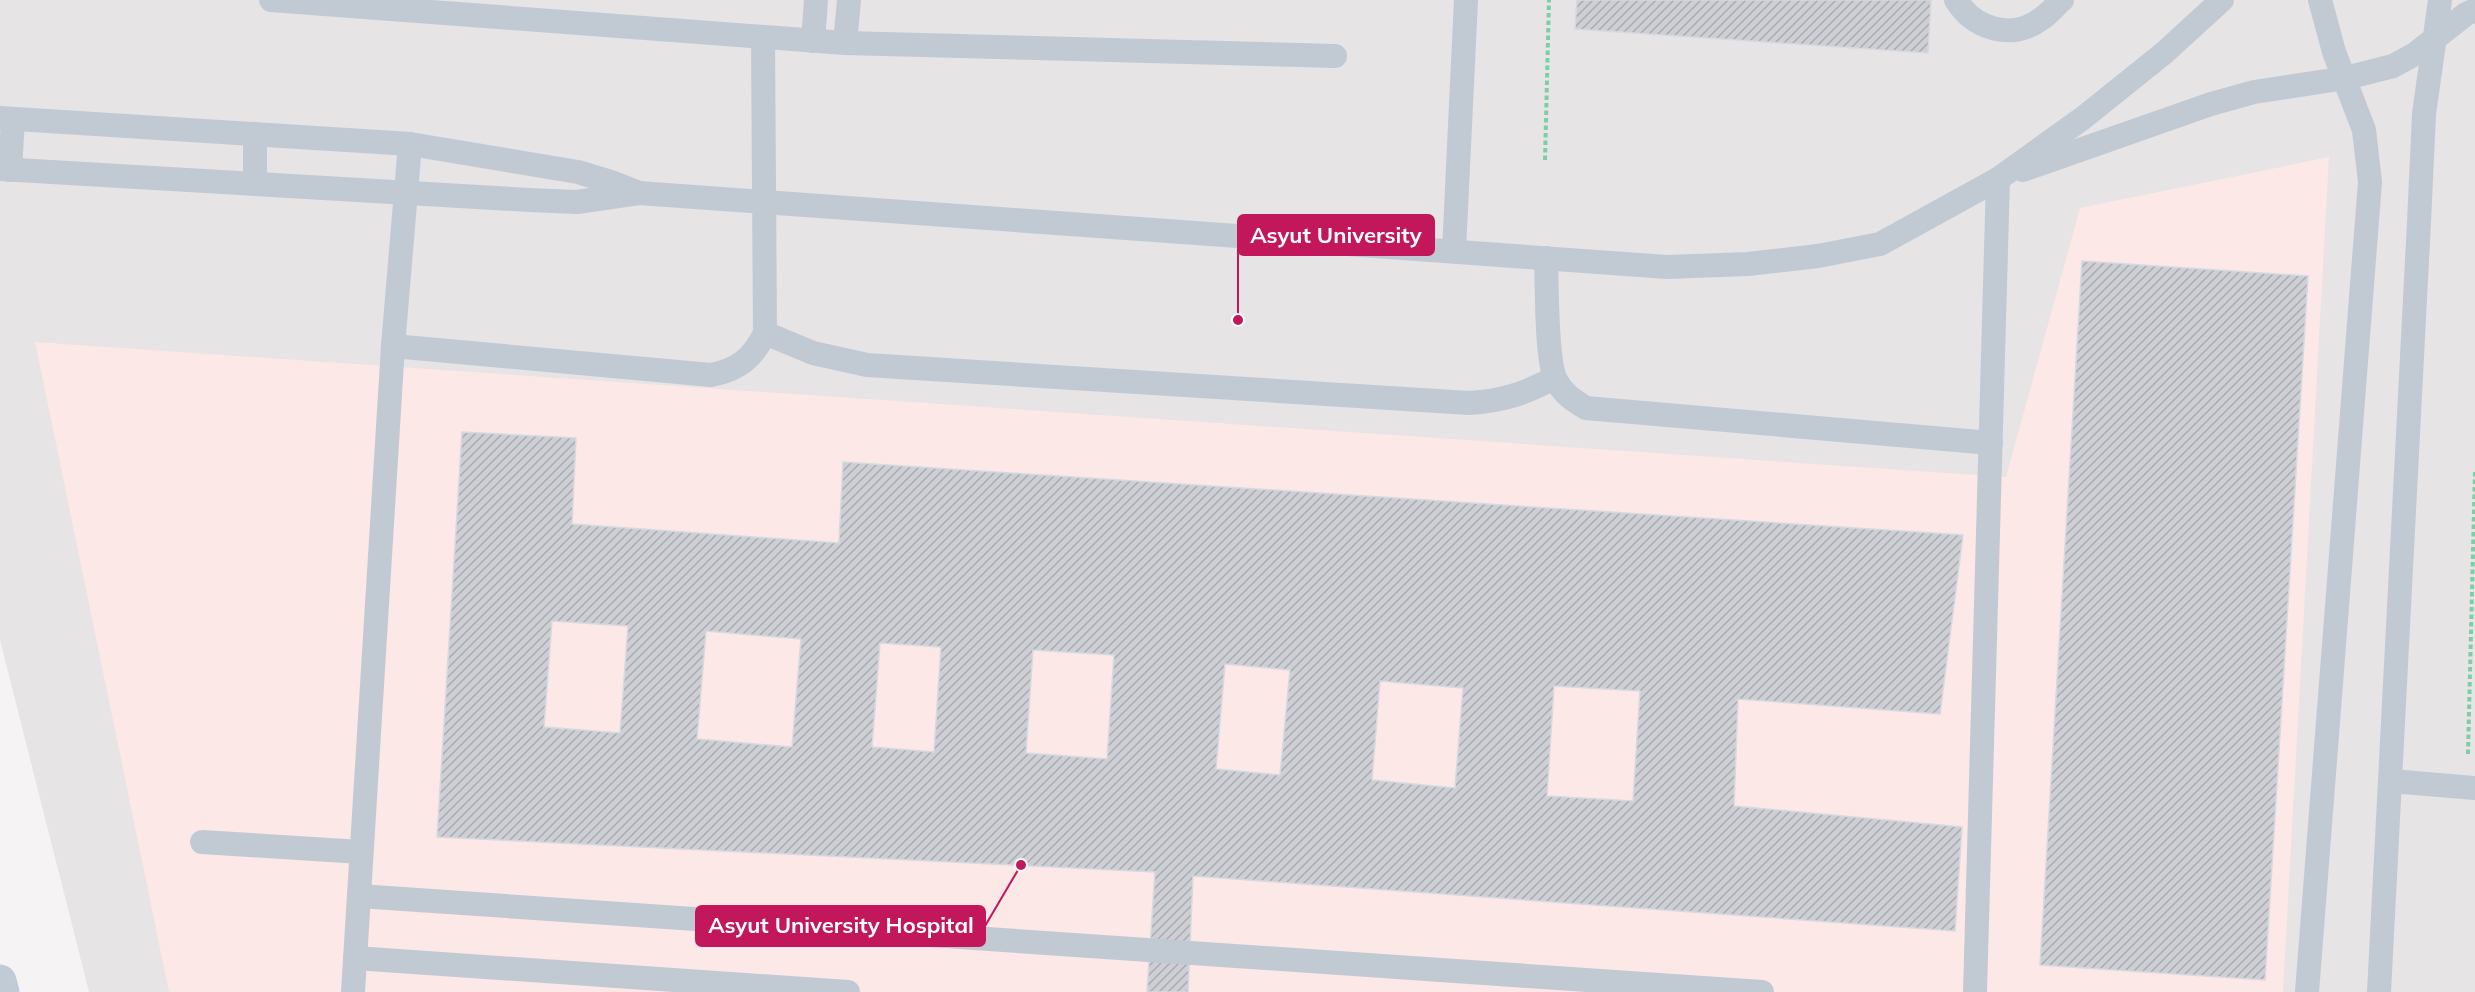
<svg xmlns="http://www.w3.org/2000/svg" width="2475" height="992" font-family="Mulish,sans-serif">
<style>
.education{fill:#e6e4e5}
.medical{fill:#fce8e6}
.building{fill:url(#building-hatch);stroke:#d7d9de;stroke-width:1.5;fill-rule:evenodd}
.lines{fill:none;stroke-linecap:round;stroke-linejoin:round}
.path{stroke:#7ad0a6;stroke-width:4;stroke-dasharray:4.5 3;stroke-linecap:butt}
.lane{stroke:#c1cad2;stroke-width:24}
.secondary{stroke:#c1cbd6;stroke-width:33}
.leader{fill:none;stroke:#c2185b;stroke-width:2}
.callout-dot{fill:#c2185b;stroke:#fff;stroke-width:2}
.callout{fill:#c2185b;stroke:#c2185b;stroke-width:2}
.callout-label{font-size:22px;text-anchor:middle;font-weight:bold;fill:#fff}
</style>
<defs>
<pattern id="building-hatch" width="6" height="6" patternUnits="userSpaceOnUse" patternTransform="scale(1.5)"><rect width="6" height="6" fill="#cdcfd5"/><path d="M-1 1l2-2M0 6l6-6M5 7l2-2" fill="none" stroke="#a8abb0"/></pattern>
</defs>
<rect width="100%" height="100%" fill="#f5f3f3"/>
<path class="education" d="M0,0h2475v992h-2386l-89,-352z"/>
<path class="medical" d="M2329,157l-46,835h-2114l-134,-650 1971,135 74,-269z"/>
<g class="building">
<path d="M1577,0h354l-3,53 -353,-24z"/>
<path d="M2082,261l226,15 -43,704 -225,-15z"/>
<path d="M462,432l114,6 -4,86 267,19 4,-81 1120,73 -23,179 -202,-15 -4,107 228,21 -7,104 -762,-55 -5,116h-41l8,-120 -718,-35zM552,621l76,5 -8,107 -76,-6zM706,631l95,8 -9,108 -95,-8zM880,643l61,4 -7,105 -62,-5zM1033,650l81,5 -7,104 -81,-6zM1225,664l65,6 -10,105 -64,-6zM1380,681l83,7 -8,100 -83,-8zM1554,686l86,5 -7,110 -86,-5z"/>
</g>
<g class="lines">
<g class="path">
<path d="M1545,160l4,-160"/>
<path d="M2468,754l7,-284"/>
</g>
<g class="lane">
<path d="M271,0l574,43 490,13"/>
<path d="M1956,0c18,29 56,41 85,19 8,-5 14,-13 21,-19"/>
<path d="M813,41l3,-41"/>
<path d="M845,43l4,-43"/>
<path d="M0,118l410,26 168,28 33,10 28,11"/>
<path d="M255,134v50"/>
<path d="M0,169l529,31 48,2 62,-9 1028,74 81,-3 70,-8 62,-12 118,-65 85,-61 81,-65 58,-53"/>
<path d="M10,170l3,-51"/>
<path d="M2023,170l188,-66 43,-12 92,-14 47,-12 22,-12 51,-40 9,-4"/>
<path d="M1454,251l12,-251"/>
<path d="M1546,258c1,25 0,104 10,122 7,14 17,20 30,28l405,35"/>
<path d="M765,333l48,20 54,12 602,38c33,-2 55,-9 85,-25"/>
<path d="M393,346l318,29c27,-5 42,-17 54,-42l-2,-296"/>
<path d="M2391,781l84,7"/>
<path d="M202,842l159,10"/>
<path d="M359,896l1403,96"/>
<path d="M355,958l493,34"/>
<path d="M353,992l40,-646 17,-202"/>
<path d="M1975,992l23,-813"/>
<path d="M2307,992l63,-810 -6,-52 -30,-78 -14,-52"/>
<path d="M2379,992l40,-770 5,-108 16,-114"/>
</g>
<path class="secondary" d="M0,981l3,11"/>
</g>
<path class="leader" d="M1238 320L1238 235M1021 865L985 926"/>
<g class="callout-dot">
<circle cx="1238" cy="320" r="6"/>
<circle cx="1021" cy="865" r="6"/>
</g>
<g class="callout">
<rect x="1238" y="215" width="196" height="40" rx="6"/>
<rect x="696" y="906" width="289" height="40" rx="6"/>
</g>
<g class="callout-label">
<text x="1336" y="243">Asyut University</text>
<text x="841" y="933">Asyut University Hospital</text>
</g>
</svg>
